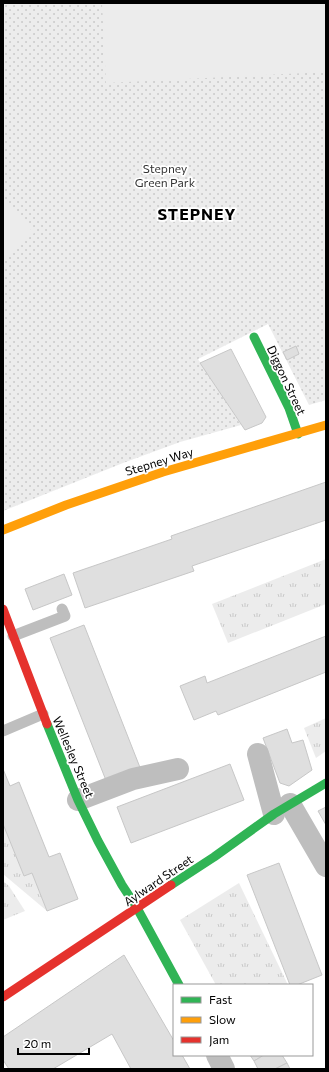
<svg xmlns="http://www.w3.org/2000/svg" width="329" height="1072" font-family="Commissioner,sans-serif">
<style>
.grass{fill:url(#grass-tufts)}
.park{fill:url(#park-dots)}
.pitch{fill:#ececec}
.building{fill:#dfdfdf;stroke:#c7c7c7}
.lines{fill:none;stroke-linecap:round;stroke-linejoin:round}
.lane{stroke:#bebebe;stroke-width:11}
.street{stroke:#bebebe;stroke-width:22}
.fast{stroke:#30b455;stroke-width:9}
.slow{stroke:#ff9f0a;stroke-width:9}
.jam{stroke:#e5322d;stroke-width:9}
.labels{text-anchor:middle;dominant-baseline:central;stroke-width:3.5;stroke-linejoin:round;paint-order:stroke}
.park-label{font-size:12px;fill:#333;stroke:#fff}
.street-label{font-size:12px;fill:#000;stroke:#fff}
.district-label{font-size:16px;font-weight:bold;letter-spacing:1px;fill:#000;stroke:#fff}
</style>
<defs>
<pattern id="grass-tufts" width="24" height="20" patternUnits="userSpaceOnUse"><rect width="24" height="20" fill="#ececec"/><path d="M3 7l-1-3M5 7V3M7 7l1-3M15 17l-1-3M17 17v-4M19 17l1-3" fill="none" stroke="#c9c9c9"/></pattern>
<pattern id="park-dots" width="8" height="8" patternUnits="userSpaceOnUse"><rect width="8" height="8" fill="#ececec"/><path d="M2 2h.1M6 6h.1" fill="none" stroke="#c9c9c9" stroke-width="1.8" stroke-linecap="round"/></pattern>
</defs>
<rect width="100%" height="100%" fill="#fff"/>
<g class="grass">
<path d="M326,559v45l-98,39 -16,-39z"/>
<path d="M326,718v33l-10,7 -12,-30z"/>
<path d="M3,824l21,52 8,-3 15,38 -44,-37z"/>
<path d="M3,881l6,5 16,25 -22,9z"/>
<path d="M239,883l49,102h-72l-36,-65z"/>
</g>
<path class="park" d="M3,3h323v397l-17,5 -41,-81 -70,35 43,66 -61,17 -57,21 -120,48z"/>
<g class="pitch">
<path d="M102,3h224v69l-220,11z"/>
<path d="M3,198l31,35 -31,28z"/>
</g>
<g class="building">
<path d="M296,346l3,8 -12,6 -4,-8z"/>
<path d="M231,349l35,68 -4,6 -17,7 -45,-67z"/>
<path d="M326,482v38l-134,46 2,5 -109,37 -12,-35 99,-34 -1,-3z"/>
<path d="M64,574l8,21 -39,15 -8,-21z"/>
<path d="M84,625l57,145 -34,13 -57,-145z"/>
<path d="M326,636v36l-108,43 -2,-4 -22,9 -14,-34 25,-10 2,7z"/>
<path d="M287,729l5,14 11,-3 9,30 -23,16 -9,-3 -17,-45z"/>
<path d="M230,764l14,36 -113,43 -14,-36z"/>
<path d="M3,769l7,17 9,-4 30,75 11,-4 18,46 -31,12 -15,-38 -8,3 -21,-52z"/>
<path d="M326,807v18l-8,-14z"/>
<path d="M279,863l43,112 -25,10h-7l-43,-110z"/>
<path d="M124,955l50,86v14h8l8,14h-59l-19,-35 -59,35h-44l-6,-9v-23z"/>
<path d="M250,1055h14l-10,6z"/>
<path d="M264,1055h18l5,8 -12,6h-17l-4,-8z"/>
<path d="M287,1063l3,6h-15z"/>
</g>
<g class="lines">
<g class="lane">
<path d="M13,636l52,-20 -3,-7"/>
<path d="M3,731l40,-17"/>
</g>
<g class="street">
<path d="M258,754l16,60"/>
<path d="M78,800l55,-21 45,-10"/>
<path d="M290,804l36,62"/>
<path d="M217,1055l7,14"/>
</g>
<g class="fast">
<path d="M254,337l35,71 9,26"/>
<path d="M47,724l31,76 20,41 24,44 15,23 42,77"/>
<path d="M171,885l43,-28 60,-43 52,-31"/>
</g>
<path class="slow" d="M3,530l63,-25 97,-33 163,-47"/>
<g class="jam">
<path d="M3,609l44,115"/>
<path d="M3,997l168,-112"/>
</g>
</g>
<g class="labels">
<g class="park-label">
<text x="165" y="168">Stepney<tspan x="165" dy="14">Green Park</tspan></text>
</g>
<g class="street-label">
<text transform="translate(287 380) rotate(65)">Diggon Street</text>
<text transform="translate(159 461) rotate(-17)">Stepney Way</text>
<text transform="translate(74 757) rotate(67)">Wellesley Street</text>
<text transform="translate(158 880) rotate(-34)">Aylward Street</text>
</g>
<g class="district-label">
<text x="197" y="213">STEPNEY</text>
</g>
</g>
<rect width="329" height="1072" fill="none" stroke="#000000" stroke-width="8"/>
<rect x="173" y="984" width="140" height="72" fill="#ffffff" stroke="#999999"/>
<rect x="181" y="997" width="20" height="6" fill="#30b455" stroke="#999999"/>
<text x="209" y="1004" font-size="12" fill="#000000">Fast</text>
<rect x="181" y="1017" width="20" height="6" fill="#ff9f0a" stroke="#999999"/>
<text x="209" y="1024" font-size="12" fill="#000000">Slow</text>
<rect x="181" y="1037" width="20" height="6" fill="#e5322d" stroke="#999999"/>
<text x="209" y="1044" font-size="12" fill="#000000">Jam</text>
<path d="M18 1048v6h71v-6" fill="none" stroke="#000000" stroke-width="2"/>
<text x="24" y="1048" font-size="12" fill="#000000" stroke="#ffffff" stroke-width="3" paint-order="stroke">20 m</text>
</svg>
